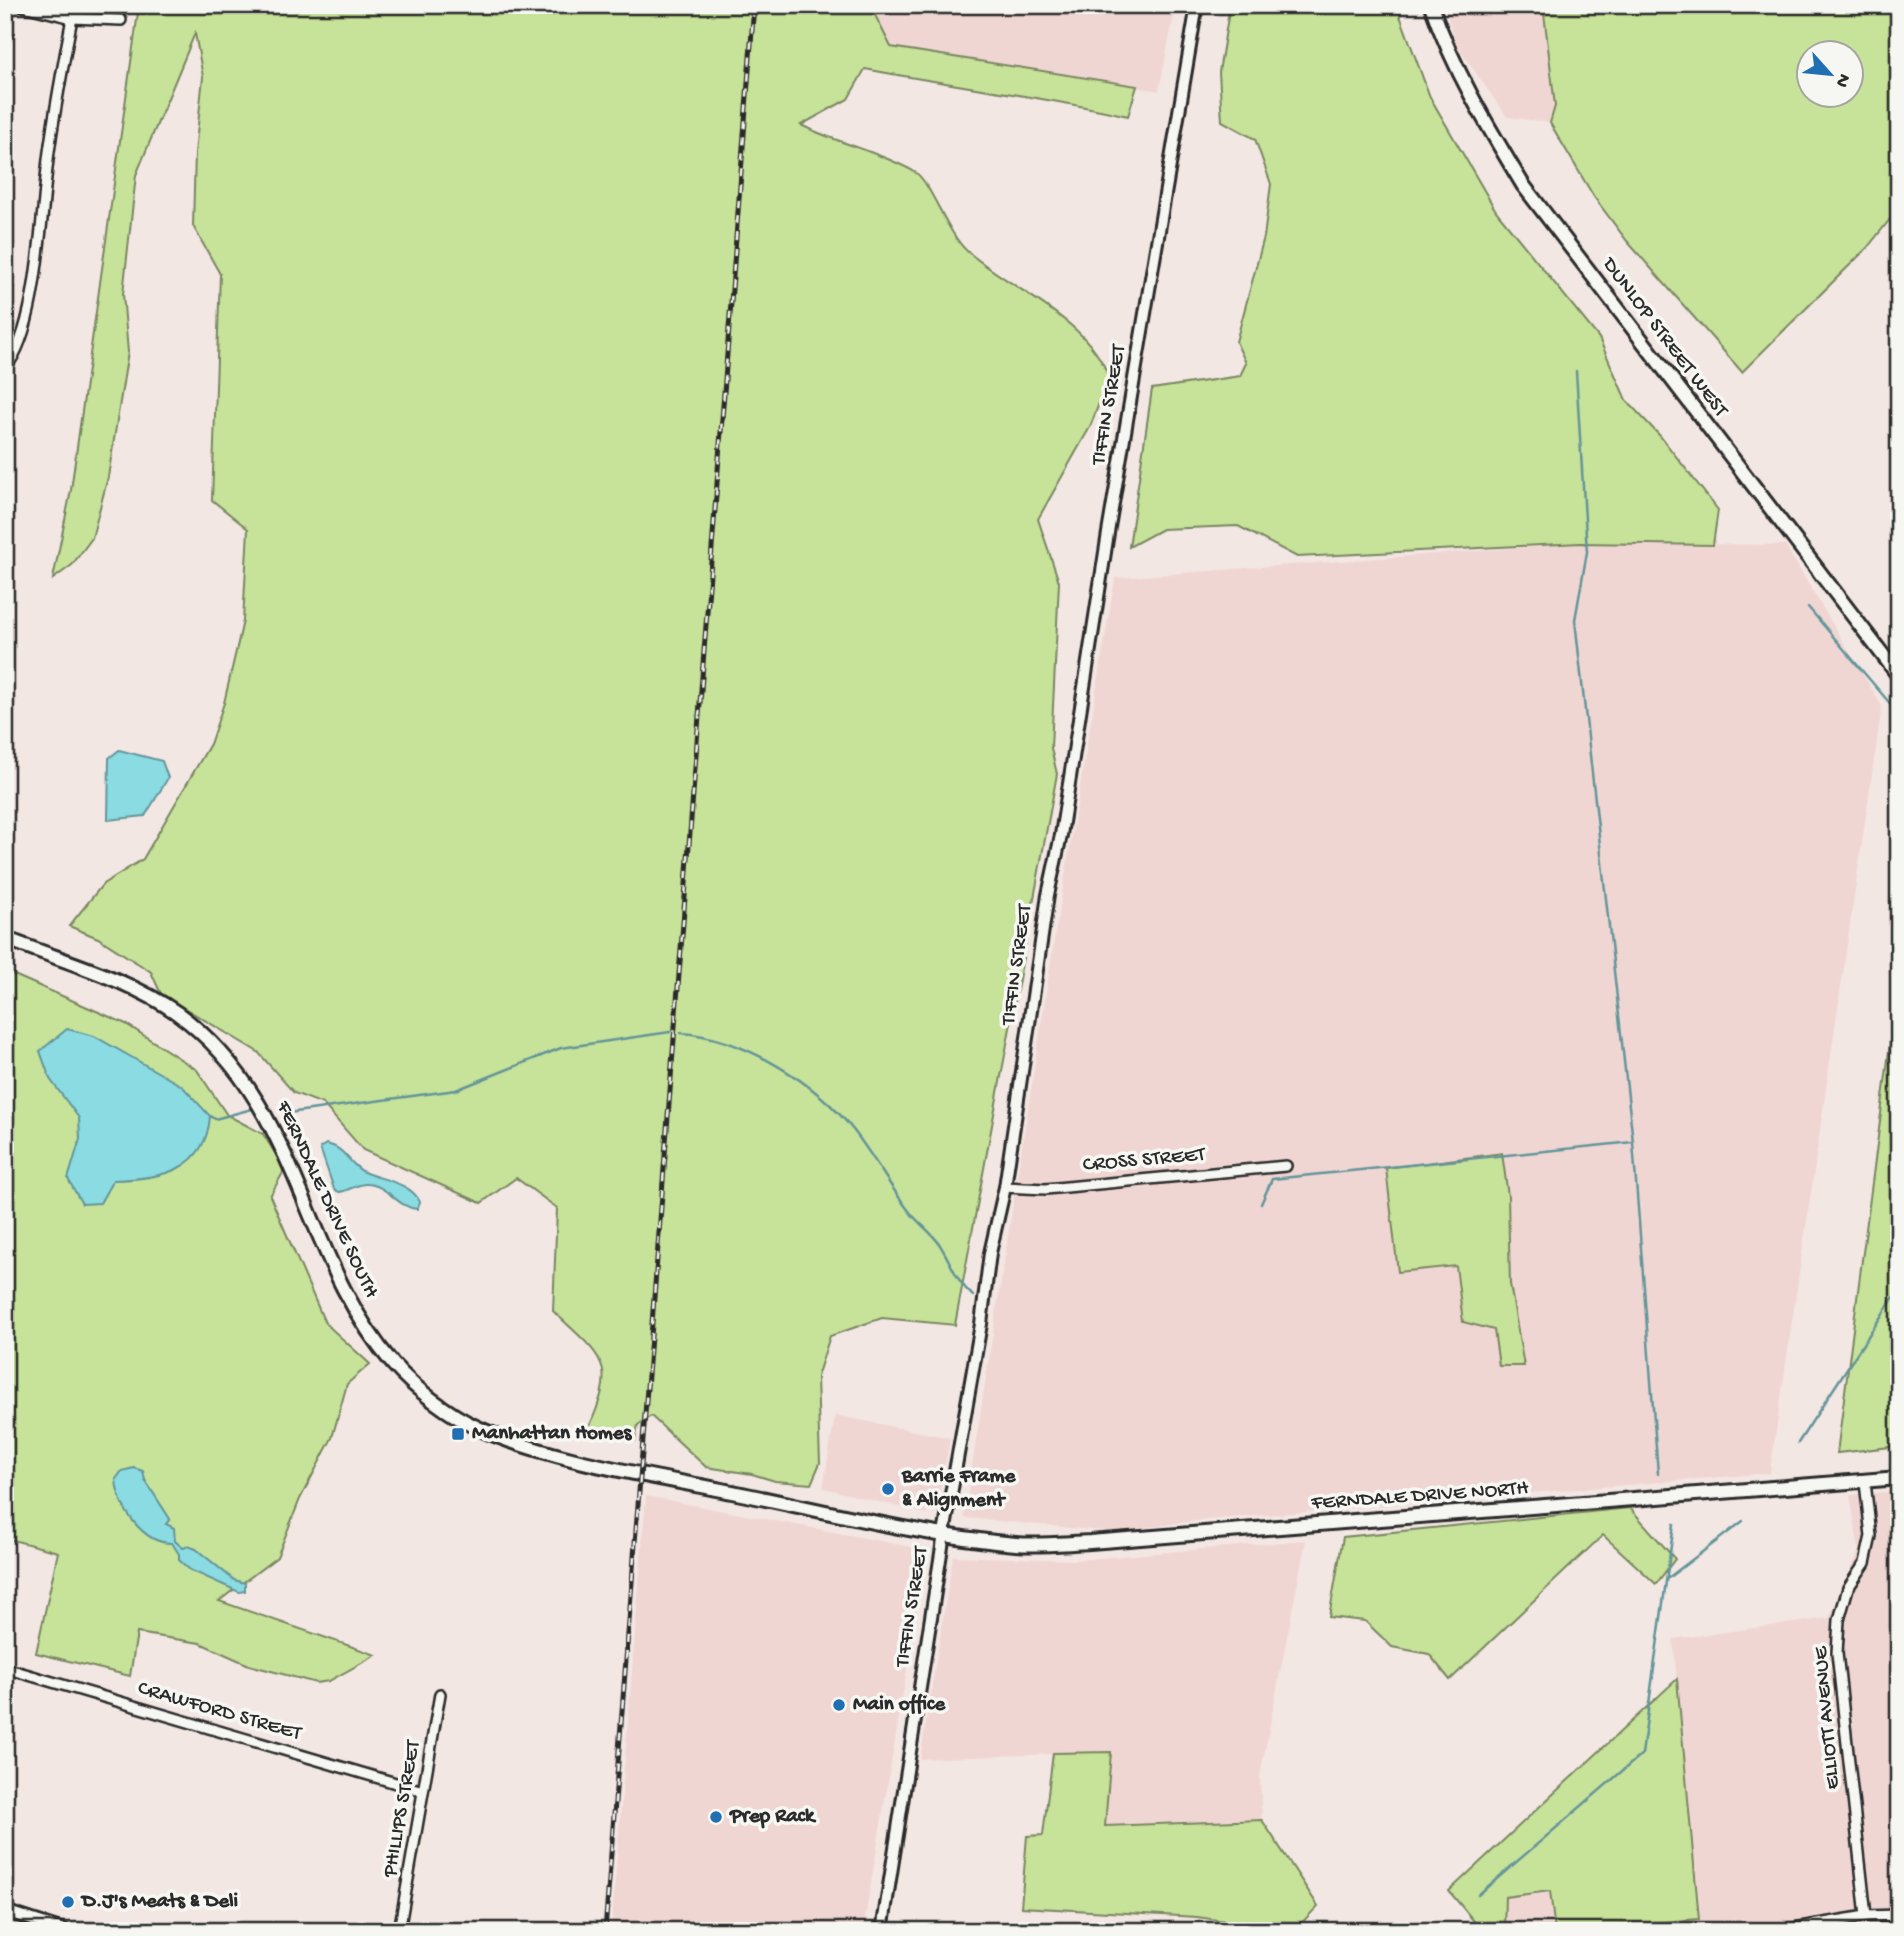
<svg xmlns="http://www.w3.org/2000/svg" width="1904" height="1936" font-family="'Gochi Hand',sans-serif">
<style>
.built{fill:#f0d6d3}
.green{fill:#c7e299;stroke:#798662;stroke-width:2;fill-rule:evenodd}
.water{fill:#8adbe2;stroke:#649599;stroke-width:2}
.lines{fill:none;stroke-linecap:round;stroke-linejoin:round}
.stream{stroke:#649599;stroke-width:2.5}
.minor-casing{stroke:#2b2b2b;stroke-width:14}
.tertiary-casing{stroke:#2b2b2b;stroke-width:16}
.secondary-casing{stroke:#2b2b2b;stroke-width:18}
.minor{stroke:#f6f6f2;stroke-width:9}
.tertiary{stroke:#f6f6f2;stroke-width:10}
.secondary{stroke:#f6f6f2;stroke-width:12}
.rail-casing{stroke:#2b2b2b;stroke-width:5}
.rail{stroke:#f6f6f2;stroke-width:2.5;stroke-dasharray:8;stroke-linecap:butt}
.poi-dot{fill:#1f6fb2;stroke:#f6f6f2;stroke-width:2.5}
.labels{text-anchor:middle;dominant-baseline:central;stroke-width:7;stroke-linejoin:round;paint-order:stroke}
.street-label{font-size:21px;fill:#2b2b2b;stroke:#f6f6f2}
.poi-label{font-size:21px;font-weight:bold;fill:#2b2b2b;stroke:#f6f6f2;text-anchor:start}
</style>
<rect width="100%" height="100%" fill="#f3e7e4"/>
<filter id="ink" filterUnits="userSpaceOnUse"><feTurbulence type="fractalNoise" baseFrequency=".0143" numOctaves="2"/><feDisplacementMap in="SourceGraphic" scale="14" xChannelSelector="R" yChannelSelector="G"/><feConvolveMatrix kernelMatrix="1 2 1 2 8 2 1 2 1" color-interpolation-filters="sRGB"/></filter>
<g filter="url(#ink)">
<g class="built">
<path d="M870,5h306l-17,86 -268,-44z"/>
<path d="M1443,5h100l12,101 -5,17 -43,-6 -48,-68z"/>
<path d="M1580,543l205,2 97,161 -112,767 -575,48 -81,11 -150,-14 91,-583 60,-357z"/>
<path d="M835,1415l115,23 -13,69 -10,7 -104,-26z"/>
<path d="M1899,1491v440h-341l141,-12 -26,-280 156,-21 30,-67 -9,-56z"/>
<path d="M646,1496l281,54 -64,381h-252z"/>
<path d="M1306,1540l-46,236 2,44 -157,7 5,-75 -190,7 33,-203 122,4z"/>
<path d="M1551,1891l4,40h-51l1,-34z"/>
</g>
<g class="green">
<path d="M139,5h731l21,42 246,39 -9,30c-87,-20 -175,-30 -263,-47l-17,30 -47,26c36,18 79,27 114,47 15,9 32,61 52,79 46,40 119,66 142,126l-19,50 -52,92 21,63 -8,166 6,26 -102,551 -73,-7 -52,18 -13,41 3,86 -9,21 -36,-3 -23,-7 -46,-7 -55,-51 -13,9 -3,16 -48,-9c31,-70 18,-72 -34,-121l4,-103 -41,-30 -35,25 -118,-53 -40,-46 -29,-11 -36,-41 -97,-58 -10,-22 -53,-34 -29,-12 34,-42 40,-25 67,-115 14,-41 19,-82 5,-92 -36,-29 8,-226 -27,-48 2,-73 8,-76 -8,-44 -59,142 -13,119 5,58 -20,125 -16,61 -20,27 -19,14 18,-89z"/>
<path d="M1230,5h166l34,92 66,114 103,127 27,62 34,36 58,74 -5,35 -133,-2 -283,14 -59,-31 -76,3 -33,18 23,-158 88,-13 6,-13 -10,-21 28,-105 7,-53 -16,-45 -33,-18 -3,-49z"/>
<path d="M1543,5h356v203l-32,40 -125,124 -115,-131 -33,-44 -44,-74 5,-17zM1810,52h42v42h-42z"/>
<path d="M5,971l121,53 71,46 30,45 36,19 22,35 -15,27 55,127 45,41 -23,20 -15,54 -32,61 -23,58 -58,44 157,54 -47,26 -13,2 -67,-18 -49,-22 -63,-10 -7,43 -94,-23 22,-101 -53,-14z"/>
<path d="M1899,1023v423l-62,7 54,-417z"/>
<path d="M1502,1153l6,43 2,88 14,82h-25l-5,-36 -31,-8 -7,-56 -58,6 -12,-104z"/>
<path d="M1630,1508l45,51 -19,25 -53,-49 -153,145 -21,-26 -37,-7 -27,-26 -36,-4 14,-80z"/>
<path d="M1677,1679l22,240 -144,12 -5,-40 -45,6 -1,34h-22l-33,-40z"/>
<path d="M1111,1752l-6,74 157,-6 56,86 -24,25 -97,-14 -176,-10 6,-71 16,-1 10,-82z"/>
</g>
<g class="water">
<path d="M119,750l43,11 6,17 -23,38 -37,4 1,-62z"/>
<path d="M67,1029l27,7 88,50 28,30c-4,55 -49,63 -97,64l-13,23 -18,1 -14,-25 12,-40 -1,-21 -29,-39 -10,-28z"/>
<path d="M326,1144c21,4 23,22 40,29 18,7 45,10 54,29l-3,7c-20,-1 -29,-25 -51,-25 -10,0 -17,7 -27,8l-5,-3 -14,-41z"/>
<path d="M134,1468l9,3 2,9 25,39 -4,5 8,4 1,13 8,7 5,-2 8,3 38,31 11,3v8l-6,1 -49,-22 -11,-10v-6l-7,-11c-29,1 -55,-37 -56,-64l6,-8z"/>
</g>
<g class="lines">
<g class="stream">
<path d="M1576,371l11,181 -12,68 58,522 25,332"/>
<path d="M1808,607l91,107"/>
<path d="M681,1033c61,4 135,49 173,98 20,26 35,54 55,80 8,11 21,20 29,31 13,19 17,38 35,54"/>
<path d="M288,1113l168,-23 105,-42 109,-16"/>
<path d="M210,1116l5,3 37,-10"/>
<path d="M1261,1204l11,-25 361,-37"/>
<path d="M1798,1443l101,-154"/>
<path d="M1668,1578l75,-57"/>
<path d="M1478,1895l164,-141 32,-230"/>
</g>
<defs>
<g id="minor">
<path d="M19,5l53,13 49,2"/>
<path d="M5,368c35,-39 36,-168 45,-223 6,-43 14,-85 22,-127"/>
<path d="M1005,1187l41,2 240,-23"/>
<path d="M1865,1482l6,54 -6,27 -17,25 -9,32 -2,33 29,263"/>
<path d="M5,1668l418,123"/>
<path d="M399,1931l41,-237"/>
<path d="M1776,1931l90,-15 33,-1"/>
</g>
<g id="tertiary">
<path d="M5,1911l62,20"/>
<path d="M882,1931l62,-397 37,-210 9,-71 15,-66 43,-292 13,-60 47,-302 89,-528"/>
</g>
<g id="secondary">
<path d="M1431,5c22,64 57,122 92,180l376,491"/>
<path d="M5,938c56,23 123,40 172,75 124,90 122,241 216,351 21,24 56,51 85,64 73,33 175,48 254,64 94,19 189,44 284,52 25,2 50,-1 74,-2l809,-64"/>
</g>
</defs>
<use href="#minor" class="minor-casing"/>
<use href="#tertiary" class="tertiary-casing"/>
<use href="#secondary" class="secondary-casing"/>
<use href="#minor" class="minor"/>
<use href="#tertiary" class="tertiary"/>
<use href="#secondary" class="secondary"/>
<defs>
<path id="rail" d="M605,1931l149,-1926"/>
</defs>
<use href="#rail" class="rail-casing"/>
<use href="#rail" class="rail"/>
</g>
</g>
<g class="poi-dot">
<rect x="451" y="1427" width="14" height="14" rx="3.5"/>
<circle cx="888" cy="1489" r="7"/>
<circle cx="839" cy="1705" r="7"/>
<circle cx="716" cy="1817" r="7"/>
<circle cx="68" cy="1902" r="7"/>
</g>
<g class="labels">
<g class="street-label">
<text transform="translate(1664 338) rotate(53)">DUNLOP STREET WEST</text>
<text transform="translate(1110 405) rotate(-80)">TIFFIN STREET</text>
<text transform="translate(1018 965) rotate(-82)">TIFFIN STREET</text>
<text transform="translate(1144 1161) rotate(-5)">CROSS STREET</text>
<text transform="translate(326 1200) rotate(65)">FERNDALE DRIVE SOUTH</text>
<text transform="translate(1420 1497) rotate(-4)">FERNDALE DRIVE NORTH</text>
<text transform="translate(913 1607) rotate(-81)">TIFFIN STREET</text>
<text transform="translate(219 1712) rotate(16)">CRAWFORD STREET</text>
<text transform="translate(1828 1718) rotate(-95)">ELLIOTT AVENUE</text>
<text transform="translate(403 1809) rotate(-80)">PHILLIPS STREET</text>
</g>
<g class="poi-label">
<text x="472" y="1434">Manhattan Homes</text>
<text x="902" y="1477">Barrie Frame<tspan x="902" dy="24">&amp; Alignment</tspan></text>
<text x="853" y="1705">Main office</text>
<text x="730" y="1817">Prep Rack</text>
<text x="82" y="1902">D.J's Meats &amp; Deli</text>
</g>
</g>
<rect width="1904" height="1936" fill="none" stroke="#f6f6f2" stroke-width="28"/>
<rect x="14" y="14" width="1876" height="1908" fill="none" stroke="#2b2b2b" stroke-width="2.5" filter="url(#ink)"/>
<g transform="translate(1830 74) rotate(117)"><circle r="33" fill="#f6f6f2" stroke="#a5a5a2" stroke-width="2"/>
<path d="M0-5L12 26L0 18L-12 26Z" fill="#1f6fb2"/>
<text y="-10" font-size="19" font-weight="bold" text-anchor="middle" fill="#2b2b2b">N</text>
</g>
</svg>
